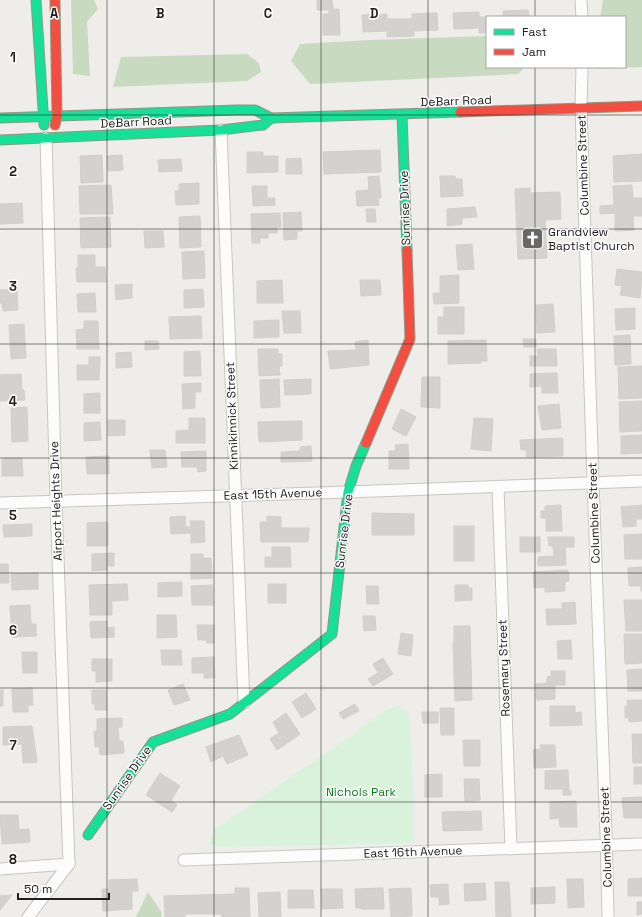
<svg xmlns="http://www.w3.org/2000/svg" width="642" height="917" font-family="'Space Grotesk',sans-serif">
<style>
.forest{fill:#c8dbc0}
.park{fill:#d9f2db}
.building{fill:#d3d2ce;stroke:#d1cfca}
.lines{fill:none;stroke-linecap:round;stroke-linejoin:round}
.street-casing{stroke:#c7c6c5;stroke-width:13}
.fast-casing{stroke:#949782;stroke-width:11}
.jam-casing{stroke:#949782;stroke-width:11}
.street{stroke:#fcfcfc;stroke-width:11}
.fast{stroke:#16e098;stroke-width:9}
.jam{stroke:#f24e42;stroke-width:9}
.grid{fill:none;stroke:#202020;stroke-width:1;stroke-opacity:0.55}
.labels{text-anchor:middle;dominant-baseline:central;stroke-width:3;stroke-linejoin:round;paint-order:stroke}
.street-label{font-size:12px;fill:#202020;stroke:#fff}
.poi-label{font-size:12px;fill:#202020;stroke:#fff;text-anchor:start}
.park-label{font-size:12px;fill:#127b23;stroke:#fff}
.grid-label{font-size:13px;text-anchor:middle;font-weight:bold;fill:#202020;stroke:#fff;stroke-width:3;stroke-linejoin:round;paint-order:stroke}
</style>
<rect width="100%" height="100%" fill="#eeede9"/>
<g class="forest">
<path d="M71,0h23l4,9 -11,13 3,54 -17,-2z"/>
<path d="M603,0h39v67l-45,2v-2h28v-50h-25z"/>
<path d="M487,36v31h38l-7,7 -208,10 -19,-23 9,-17 70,-4z"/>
<path d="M247,54l12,9 2,9 -14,9 -134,6 8,-30z"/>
<path d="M148,892l14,21 -1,4h-25z"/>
</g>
<path class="park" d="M399,706l10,8 5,83v46l-190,4 -15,-3 6,-15 133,-91 36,-27z"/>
<g class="building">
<path d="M317,0h15l1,9h6l1,26h-17v-21h6v-4h-12z"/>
<path d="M528,10l1,7h-42l16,-1v-5z"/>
<path d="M479,12v5h8v16h-8v-5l-25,1 -1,-16z"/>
<path d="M437,13l1,17 -24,1v5l-27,1v-6l-24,1 -1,-17 25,-1v5h25v-5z"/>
<path d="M380,150l1,22 -57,2 -1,-22z"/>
<path d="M247,152h16v4h15v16l-31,1z"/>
<path d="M642,154v27l-28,1 -1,-26z"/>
<path d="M102,155l1,27 -22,1 -1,-27z"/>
<path d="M122,155l1,15 -15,1 -1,-15z"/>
<path d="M301,158l1,16h-16v-15z"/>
<path d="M181,159l1,12 -23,1 -1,-12z"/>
<path d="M379,176l2,22h-3l1,7 -22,1 -1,-15 13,-1 -1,-13z"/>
<path d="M440,176h15v3h7l1,17 -22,1z"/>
<path d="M199,183v21l-23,1 -1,-14h4v-7z"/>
<path d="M111,185l2,29h-33l-1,-28z"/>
<path d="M632,185l1,13h9v18h-9l1,14 -19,1v-18l-15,1v-8l14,-1 -1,-19z"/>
<path d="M252,186h15v12h8v7l-22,1z"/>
<path d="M530,188v5l30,-1 1,27 -16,1 2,38 -29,1 -3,-70z"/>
<path d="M22,203l1,20 -23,1v-20z"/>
<path d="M475,207l2,10 -15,1v6l-15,2v-17z"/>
<path d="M366,209h9l1,13h-9z"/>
<path d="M301,212l1,19h-5v8l-13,1 -1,-27z"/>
<path d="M280,213l1,14h-4v6h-9v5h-8v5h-8l-1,-29z"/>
<path d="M200,216l1,31 -21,1 -1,-31z"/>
<path d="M110,217l1,30 -30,1 -1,-30z"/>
<path d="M144,231h19l1,16 -19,1z"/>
<path d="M472,244l2,25 -16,1 -2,-25z"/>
<path d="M204,251l1,27 -22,1 -1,-27z"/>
<path d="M78,255h17v12h10l1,15h-29l-1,-14 2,-1z"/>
<path d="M617,269l25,3 -2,26 -20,-3 2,-9 -7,-1z"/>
<path d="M459,275v28l-25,1 -1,-11h7v-17z"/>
<path d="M282,280l1,23h-26v-22z"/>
<path d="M360,280h20l1,15 -20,1z"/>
<path d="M132,284v14l-16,2 -1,-15z"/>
<path d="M17,289l1,21 -15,1 -1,-8h-2v-13z"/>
<path d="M203,289l1,18 -20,1v-18z"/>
<path d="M95,293l1,19h-18l-1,-18z"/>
<path d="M553,304l2,28 -18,1 -1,-28z"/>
<path d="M444,307h20v27h-26v-17h6z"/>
<path d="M635,308v21l-19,1 -1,-21z"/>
<path d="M282,311h18l1,22h-17z"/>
<path d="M201,316l1,22 -32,1 -1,-22z"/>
<path d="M279,320v17l-25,1v-17z"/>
<path d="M84,321h14l1,28h-22l-1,-19 8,-1z"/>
<path d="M24,324l2,34 -15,1 -2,-34z"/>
<path d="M630,335l1,29 -16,1 -1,-29z"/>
<path d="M523,339h13v8h-12z"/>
<path d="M368,340l1,25 -39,4 -2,-18 28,-1 -1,-8z"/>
<path d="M486,340l1,21h-7l1,2 -33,1v-23z"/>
<path d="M145,341h13l1,8 -14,1z"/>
<path d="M258,349h20v5h4v12h-3l1,9 -21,1z"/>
<path d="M537,349h19l1,17h-27v-10h8z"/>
<path d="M200,351l1,25h-17v-24z"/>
<path d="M131,352l1,15 -16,1v-15z"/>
<path d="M89,357h11l-1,23h-22v-15h12z"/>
<path d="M642,366v32l-23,1 -1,-32z"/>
<path d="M557,373l1,20h-16v-7l-12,1v-13z"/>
<path d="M21,374l1,16h2l1,10 -25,1v-26z"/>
<path d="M422,377h18v31l-19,-1z"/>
<path d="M279,379l1,28 -19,1 -1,-28z"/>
<path d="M311,379v15l-26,1 -1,-15z"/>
<path d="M201,383v9h-6v16l-12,1 -1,-25z"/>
<path d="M100,393v20h-16v-19z"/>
<path d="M642,401v30l-22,1 -1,-30z"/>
<path d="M559,404l2,24 -19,2 -4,-24z"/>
<path d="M27,407l1,34 -16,1 -1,-34z"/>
<path d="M401,409l15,8 -10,19 -14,-7z"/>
<path d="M189,418h16v25h-29v-12l13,-1z"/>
<path d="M474,418l19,1 -2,32 -20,-2z"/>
<path d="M108,420h17v15l-17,1z"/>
<path d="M302,421v19l-43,2 -1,-20z"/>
<path d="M100,422l1,18 -17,1v-18z"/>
<path d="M642,435v18l-21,1v-18z"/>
<path d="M563,438v18l-36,1 -1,-7h-5l-1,-10z"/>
<path d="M408,444l1,25h-20v-18h7l-1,-6z"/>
<path d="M311,446l1,15 -31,1v-10l19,-1v-4z"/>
<path d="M150,450h15l2,17 -15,1z"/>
<path d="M206,451v20l-8,1 -1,-5h-15l-1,-15z"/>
<path d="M109,456v18h-22l-1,-17z"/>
<path d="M22,458l1,18h-21v-17z"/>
<path d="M561,505l1,26h-16v-13h-5v-7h4v-5z"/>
<path d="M642,505v14h-6v7l-13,1 -2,-20z"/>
<path d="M372,513l42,1v21h-42z"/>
<path d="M185,516l1,11h5l-1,-6h14l1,21 -14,1v-10l-20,1 -1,-17z"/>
<path d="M267,516l14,1v11h28l-1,14h-47l-1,-20h7z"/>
<path d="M108,522v24h-21v-23z"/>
<path d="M32,524v12l-28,1 -1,-12z"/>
<rect x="454" y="526" width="20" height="35"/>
<path d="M642,534v25h-17l-1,-24z"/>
<rect x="520" y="537" width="20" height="15"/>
<path d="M548,537h26v10h-9l1,18 -28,1v-9l16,-1 -1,-10h-4z"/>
<path d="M272,547h18l1,20h-26v-10h7z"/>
<path d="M114,553v13h-7v4l-15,1v-17z"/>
<path d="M191,554h12v4h8l1,20 -21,1z"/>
<path d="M0,564h8l1,19h-9z"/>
<path d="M642,567v24h-1v-5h-12l-1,-18z"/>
<path d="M568,570l1,11 -4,1v9l-20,1v-5l-11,1 -1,-16z"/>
<path d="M38,573v16l-26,1 -1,-16z"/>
<path d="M182,582v14l-24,1v-14z"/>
<path d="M127,584l1,16 -16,1v14h-22l-1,-30z"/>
<rect x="268" y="584" width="18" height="19"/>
<path d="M212,585l1,20h-21l-1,-19z"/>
<path d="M455,585h13v3h4v12l-17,1z"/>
<path d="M366,586h12l1,18h-12z"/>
<path d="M624,600h18v31h-16z"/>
<path d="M575,602l1,22 -29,1 -1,-16h16v-6z"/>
<path d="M30,605l1,19h5v12l-24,1 -2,-31z"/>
<path d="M157,615h19l1,22 -20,1z"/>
<path d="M363,616h12l1,14 -12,1z"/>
<path d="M107,621v7l7,-1v10l-23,1 -1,-16z"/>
<path d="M197,625h17v18h-7l-1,-3h-8z"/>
<path d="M454,626h16l2,74 -17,1 -2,-58h1z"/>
<path d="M401,633l12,2 -2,21 -13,-2z"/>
<path d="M624,634h18v29l-17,1z"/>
<path d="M571,640l1,19h-14l-1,-18z"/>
<path d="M161,650h20l1,15h-20z"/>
<path d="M22,652h15v21h-14z"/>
<path d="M214,657l1,21h-11v-5h-12v-15z"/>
<path d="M383,658l10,16 -20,12 -5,-7 10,-6 -5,-9z"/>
<path d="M92,659h20v22l-16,1v-11h-4z"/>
<path d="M642,669v22h-14l-1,-21z"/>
<path d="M551,671h14v14h-10v14l-18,1 -1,-16 11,-1v-6l4,-1z"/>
<path d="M183,684l7,16 -16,5 -6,-15z"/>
<path d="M32,688l1,17h-5v7h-15l-1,-23z"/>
<rect x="0" y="690" width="3" height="16"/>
<path d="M92,690h14l1,20h-12v-6h-3z"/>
<path d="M306,693l10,16 -14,9 -10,-16z"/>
<path d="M627,700h15v21l-13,1v-4h-4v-12h3z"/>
<path d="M355,704l4,7 -16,8 -4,-6z"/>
<path d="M550,706h25v7l6,-1 1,13 -32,1z"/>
<path d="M440,708h14v27h-13z"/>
<path d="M422,712h16v11h-15z"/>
<path d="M286,713l14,21 -23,16 -7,-11 9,-6 -6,-11z"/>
<path d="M122,718v9h-4l1,14h4l1,12 -24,2 -1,-9 -4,1 -1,-16h3v-12z"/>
<path d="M32,726l5,36 -14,1 -1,-19 -19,1v-18z"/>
<path d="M632,734h10v29h-9z"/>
<path d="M239,735l9,20 -21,9 -4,-8 -12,6 -5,-15z"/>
<path d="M463,740h17v26h-16z"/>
<path d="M540,745h15l1,22 -22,1 -1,-18 8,-1z"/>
<rect x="634" y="767" width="8" height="17"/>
<path d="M568,770l1,21h2v4h-8v-6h-18v-18z"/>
<path d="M160,773l20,13 -9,14 6,5 -5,7 -26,-17z"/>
<path d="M442,774v23h-17v-22z"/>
<path d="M464,779h15l1,21 -15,1z"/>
<path d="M642,797v21h-18l-2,-20z"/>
<path d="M576,801l1,26h-17l-1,-9 -9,1v-17z"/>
<path d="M481,811l1,19 -39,1 -1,-19z"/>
<path d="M0,815h18l1,15 10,-1 1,13 -28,2z"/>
<path d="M642,878v18h-14v-17z"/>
<path d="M137,879l1,12h-6v18l-29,2 -1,-22h7v-9z"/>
<path d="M567,879h16l1,28 -16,1z"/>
<path d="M495,882h14l2,35h-15z"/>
<path d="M485,883l1,17 -21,1 -1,-17z"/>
<path d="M448,884l1,20 -10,1v-8h-8l-1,-12z"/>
<path d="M555,887v16l-24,1v-16z"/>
<path d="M235,888h14l1,29h-28l-1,-3h-36v3h-20l-1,-21 71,-2z"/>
<path d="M383,888l1,21h-23v-1h-5l-1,-19z"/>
<path d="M411,888l1,28 -21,1 -2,-28z"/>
<path d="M321,889h21l1,19 -21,1z"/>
<path d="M288,890h25l1,18h-26z"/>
<path d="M280,892l1,25h-22l-1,-24z"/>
<path d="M12,895l-12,15v-14z"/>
<path d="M637,902h5v12l-5,1z"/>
</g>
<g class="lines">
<defs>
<g id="street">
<path d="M581,0l1,17"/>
<path d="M582,67l-1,41 12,374 13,352 2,83"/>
<path d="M221,130l23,573"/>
<path d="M46,138l10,363 13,363"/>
<path d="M498,487l13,362"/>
<path d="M0,503l348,-11 294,-11"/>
<path d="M184,860l458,-16"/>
<path d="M0,869l69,-5"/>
<path d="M28,917l41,-53"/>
</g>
<g id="fast">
<path d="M36,0l8,125"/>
<path d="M402,115l5,135"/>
<path d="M0,118l237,-8h18l16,8 189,-6"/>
<path d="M0,140l221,-10 42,-5 8,-7"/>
<path d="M88,835l65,-93 77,-28 102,-80 16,-142 8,-26 10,-23"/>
</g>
<g id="jam">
<path d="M55,0l2,116 -2,9"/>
<path d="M460,112l182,-6"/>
<path d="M366,443l44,-104 -3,-89"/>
</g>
</defs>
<use href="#street" class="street-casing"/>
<use href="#fast" class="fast-casing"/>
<use href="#jam" class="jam-casing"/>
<use href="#street" class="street"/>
<use href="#fast" class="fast"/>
<use href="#jam" class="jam"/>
</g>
<path class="grid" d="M107,0v917M214,0v917M321,0v917M428,0v917M535,0v17M535,67v850M0,115h642M0,229h642M0,344h642M0,458h642M0,573h642M0,688h642M0,802h642"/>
<defs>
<symbol id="church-square" viewBox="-11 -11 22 22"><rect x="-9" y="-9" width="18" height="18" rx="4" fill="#686866" stroke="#fff"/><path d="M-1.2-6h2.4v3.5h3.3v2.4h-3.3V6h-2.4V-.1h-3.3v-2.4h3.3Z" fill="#fff"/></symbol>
</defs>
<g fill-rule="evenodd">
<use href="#church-square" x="520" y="226" width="25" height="25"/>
</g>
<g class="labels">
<g class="street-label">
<text transform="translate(456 101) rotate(-2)">DeBarr Road</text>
<text transform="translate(136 122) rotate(-3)">DeBarr Road</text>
<text transform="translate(583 165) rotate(-92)">Columbine Street</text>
<text transform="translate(405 208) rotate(-92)">Sunrise Drive</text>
<text transform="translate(232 416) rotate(-92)">Kinnikinnick Street</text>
<text transform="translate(273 494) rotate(-2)">East 15th Avenue</text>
<text transform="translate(56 501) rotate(-92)">Airport Heights Drive</text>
<text transform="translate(594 513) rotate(-92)">Columbine Street</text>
<text transform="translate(344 531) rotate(-83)">Sunrise Drive</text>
<text transform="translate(504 668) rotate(-92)">Rosemary Street</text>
<text transform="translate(127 778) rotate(-55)">Sunrise Drive</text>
<text transform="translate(606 837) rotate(-92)">Columbine Street</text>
<text transform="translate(413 852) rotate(-2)">East 16th Avenue</text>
</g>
<g class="poi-label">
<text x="548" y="232">Grandview<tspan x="548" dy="14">Baptist Church</tspan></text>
</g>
<g class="park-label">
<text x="361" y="792">Nichols Park</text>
</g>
</g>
<g class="grid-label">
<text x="54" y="18">A</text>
<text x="160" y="18">B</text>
<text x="268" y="18">C</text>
<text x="374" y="18">D</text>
<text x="13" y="62">1</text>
<text x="13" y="176">2</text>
<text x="13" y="291">3</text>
<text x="13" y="406">4</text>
<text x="13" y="520">5</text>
<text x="13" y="635">6</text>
<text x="13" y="750">7</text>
<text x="13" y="864">8</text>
</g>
<rect x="486" y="16" width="140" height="52" fill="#ffffff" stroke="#a6a6a6"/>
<rect x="494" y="29" width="20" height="6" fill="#16e098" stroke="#a6a6a6"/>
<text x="522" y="36" font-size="12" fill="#202020">Fast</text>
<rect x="494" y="49" width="20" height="6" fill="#f24e42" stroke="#a6a6a6"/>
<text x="522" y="56" font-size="12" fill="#202020">Jam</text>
<path d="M18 893v6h91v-6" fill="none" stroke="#202020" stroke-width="2"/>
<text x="24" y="893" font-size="12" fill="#202020" stroke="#ffffff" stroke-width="3" paint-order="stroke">50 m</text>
</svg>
